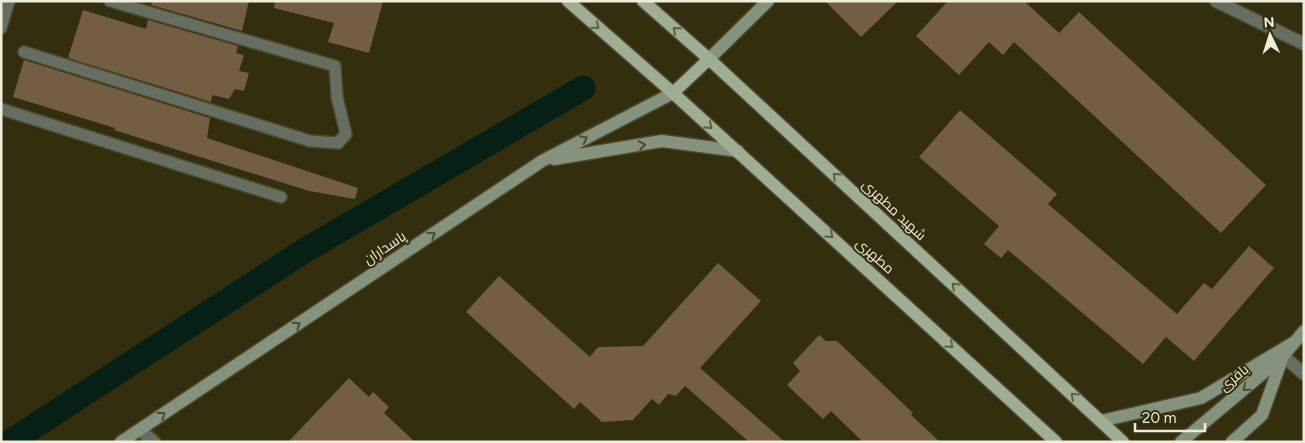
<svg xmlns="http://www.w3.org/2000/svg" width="1305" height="443" font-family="Figtree,Cairo,sans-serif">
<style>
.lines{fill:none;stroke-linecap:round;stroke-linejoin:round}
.canal{stroke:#072016;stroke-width:25}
.building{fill:#735d43}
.lane-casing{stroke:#4c492b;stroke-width:14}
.street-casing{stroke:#4c492b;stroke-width:15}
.secondary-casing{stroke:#4c492b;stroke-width:15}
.primary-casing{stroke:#4c492b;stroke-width:15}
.lane{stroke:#666e61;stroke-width:11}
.street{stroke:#666e61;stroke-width:12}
.secondary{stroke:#85927d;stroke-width:12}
.primary{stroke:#9ead93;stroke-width:12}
.oneway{stroke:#5d6143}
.oneway2{stroke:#4b4c2f}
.labels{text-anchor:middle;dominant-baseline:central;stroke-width:4;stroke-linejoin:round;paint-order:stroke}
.street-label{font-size:14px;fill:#efeddb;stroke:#322e0e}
</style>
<rect width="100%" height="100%" fill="#322e0e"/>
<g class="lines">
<path class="canal" d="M10,442l294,-191 279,-163"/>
</g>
<g class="building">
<path d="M152,1h97l-7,30 -91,-26z"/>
<path d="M275,1h108l-14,52 -41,-11 6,-19 -60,-15z"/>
<path d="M825,1h73l-37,36z"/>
<path d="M948,1h76l35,32 20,-21 187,173 -45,48 -207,-191 -11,13 -14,-13 -30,33 -43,-39z"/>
<path d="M83,10l63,19 2,-9 90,26 -2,7 8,2 -5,16 10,2 -5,18 -9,-2 -6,10 -17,-4 -1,7 -143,-44z"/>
<path d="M24,60l186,58 -3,20 151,50 -3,11 -46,-8 -195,-61 1,-2 -102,-31z"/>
<path d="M960,110l97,84 -9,10 129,110 27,-31 8,6 37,-43 25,22 -80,93 -28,-24 -23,27 -135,-114 -7,8 -17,-14 15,-18 -80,-69z"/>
<path d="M718,263l43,38 -61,67 85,74h-36l-64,-56 -9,10 -8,-2 -9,11 -7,-6 -19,21 -31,2 -22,-20 -6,7 -108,-97 33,-36 91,81 8,-10 45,-1z"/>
<path d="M819,335l7,6h11l76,72 -2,2 29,27h-77l-32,-31 -8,8 -36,-34 13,-14 -7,-8z"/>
<path d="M349,378l20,19 4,-5 16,15 -5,6 31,29h-127z"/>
</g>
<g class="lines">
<defs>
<g id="lane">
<path d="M1,28l8,-27"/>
<path d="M24,52l286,89 28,2 8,-9 -9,-37 -2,-31 -225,-65"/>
<path d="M1,109l280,88"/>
</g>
<g id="street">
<path d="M1216,1l88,43"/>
<path d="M1283,356l21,18"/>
<path d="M140,430l14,12"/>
</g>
<g id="secondary">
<path d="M709,59l59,-58"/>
<path d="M554,159l108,-18 76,10"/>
<path d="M1101,421l100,-23 92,-55"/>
<path d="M121,442l421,-281 131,-68"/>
<path d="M1181,442l100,-84"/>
<path d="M1232,442l30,-27 21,-59 21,-25"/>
</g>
<g id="primary">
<path d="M568,1l105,92 383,349"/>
<path d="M643,1l66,58 414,383"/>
<path d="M673,93l36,-34"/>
</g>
</defs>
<use href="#lane" class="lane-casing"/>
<use href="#street" class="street-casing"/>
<use href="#secondary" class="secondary-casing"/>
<use href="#primary" class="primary-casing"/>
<use href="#lane" class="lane"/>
<use href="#street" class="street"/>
<use href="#secondary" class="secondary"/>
<use href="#primary" class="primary"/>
</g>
<defs><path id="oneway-chevron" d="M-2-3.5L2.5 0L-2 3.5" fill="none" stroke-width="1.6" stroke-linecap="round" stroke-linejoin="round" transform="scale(1.25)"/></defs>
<g class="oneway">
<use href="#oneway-chevron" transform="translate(596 26) rotate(41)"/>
<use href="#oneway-chevron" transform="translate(676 30) rotate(-139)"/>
<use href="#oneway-chevron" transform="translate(709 126) rotate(42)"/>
<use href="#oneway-chevron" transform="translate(836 176) rotate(-137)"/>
<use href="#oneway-chevron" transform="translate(830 235) rotate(42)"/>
<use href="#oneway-chevron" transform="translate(955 286) rotate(-137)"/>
<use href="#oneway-chevron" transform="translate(950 345) rotate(42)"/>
<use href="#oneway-chevron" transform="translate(1074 396) rotate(-137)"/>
</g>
<g class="oneway2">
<use href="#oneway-chevron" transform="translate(584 139) rotate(-27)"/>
<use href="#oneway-chevron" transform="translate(642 145) rotate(-9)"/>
<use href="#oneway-chevron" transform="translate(432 235) rotate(-34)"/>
<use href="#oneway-chevron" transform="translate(297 325) rotate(-34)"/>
<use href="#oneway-chevron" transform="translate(1246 388) rotate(140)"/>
<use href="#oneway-chevron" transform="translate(162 415) rotate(-34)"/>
</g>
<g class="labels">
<g class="street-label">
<text transform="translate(894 210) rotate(43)">شهید مطهری</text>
<text transform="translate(385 248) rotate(-34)">پاسداران</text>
<text transform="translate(875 256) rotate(42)">مطهری</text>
<text transform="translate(1234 378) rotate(-40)">باقری</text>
</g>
</g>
<rect width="1305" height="443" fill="none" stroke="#efeddb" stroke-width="5"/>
<g transform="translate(1270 35) rotate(356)" stroke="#322e0e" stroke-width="4" paint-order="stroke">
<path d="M0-4L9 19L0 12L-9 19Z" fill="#efeddb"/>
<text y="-8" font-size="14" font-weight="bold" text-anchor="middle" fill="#efeddb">N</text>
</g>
<path d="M1135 423v8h70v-8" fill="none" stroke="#efeddb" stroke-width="2.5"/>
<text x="1142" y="423" font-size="15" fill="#efeddb" stroke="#322e0e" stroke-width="4" paint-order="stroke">20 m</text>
</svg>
